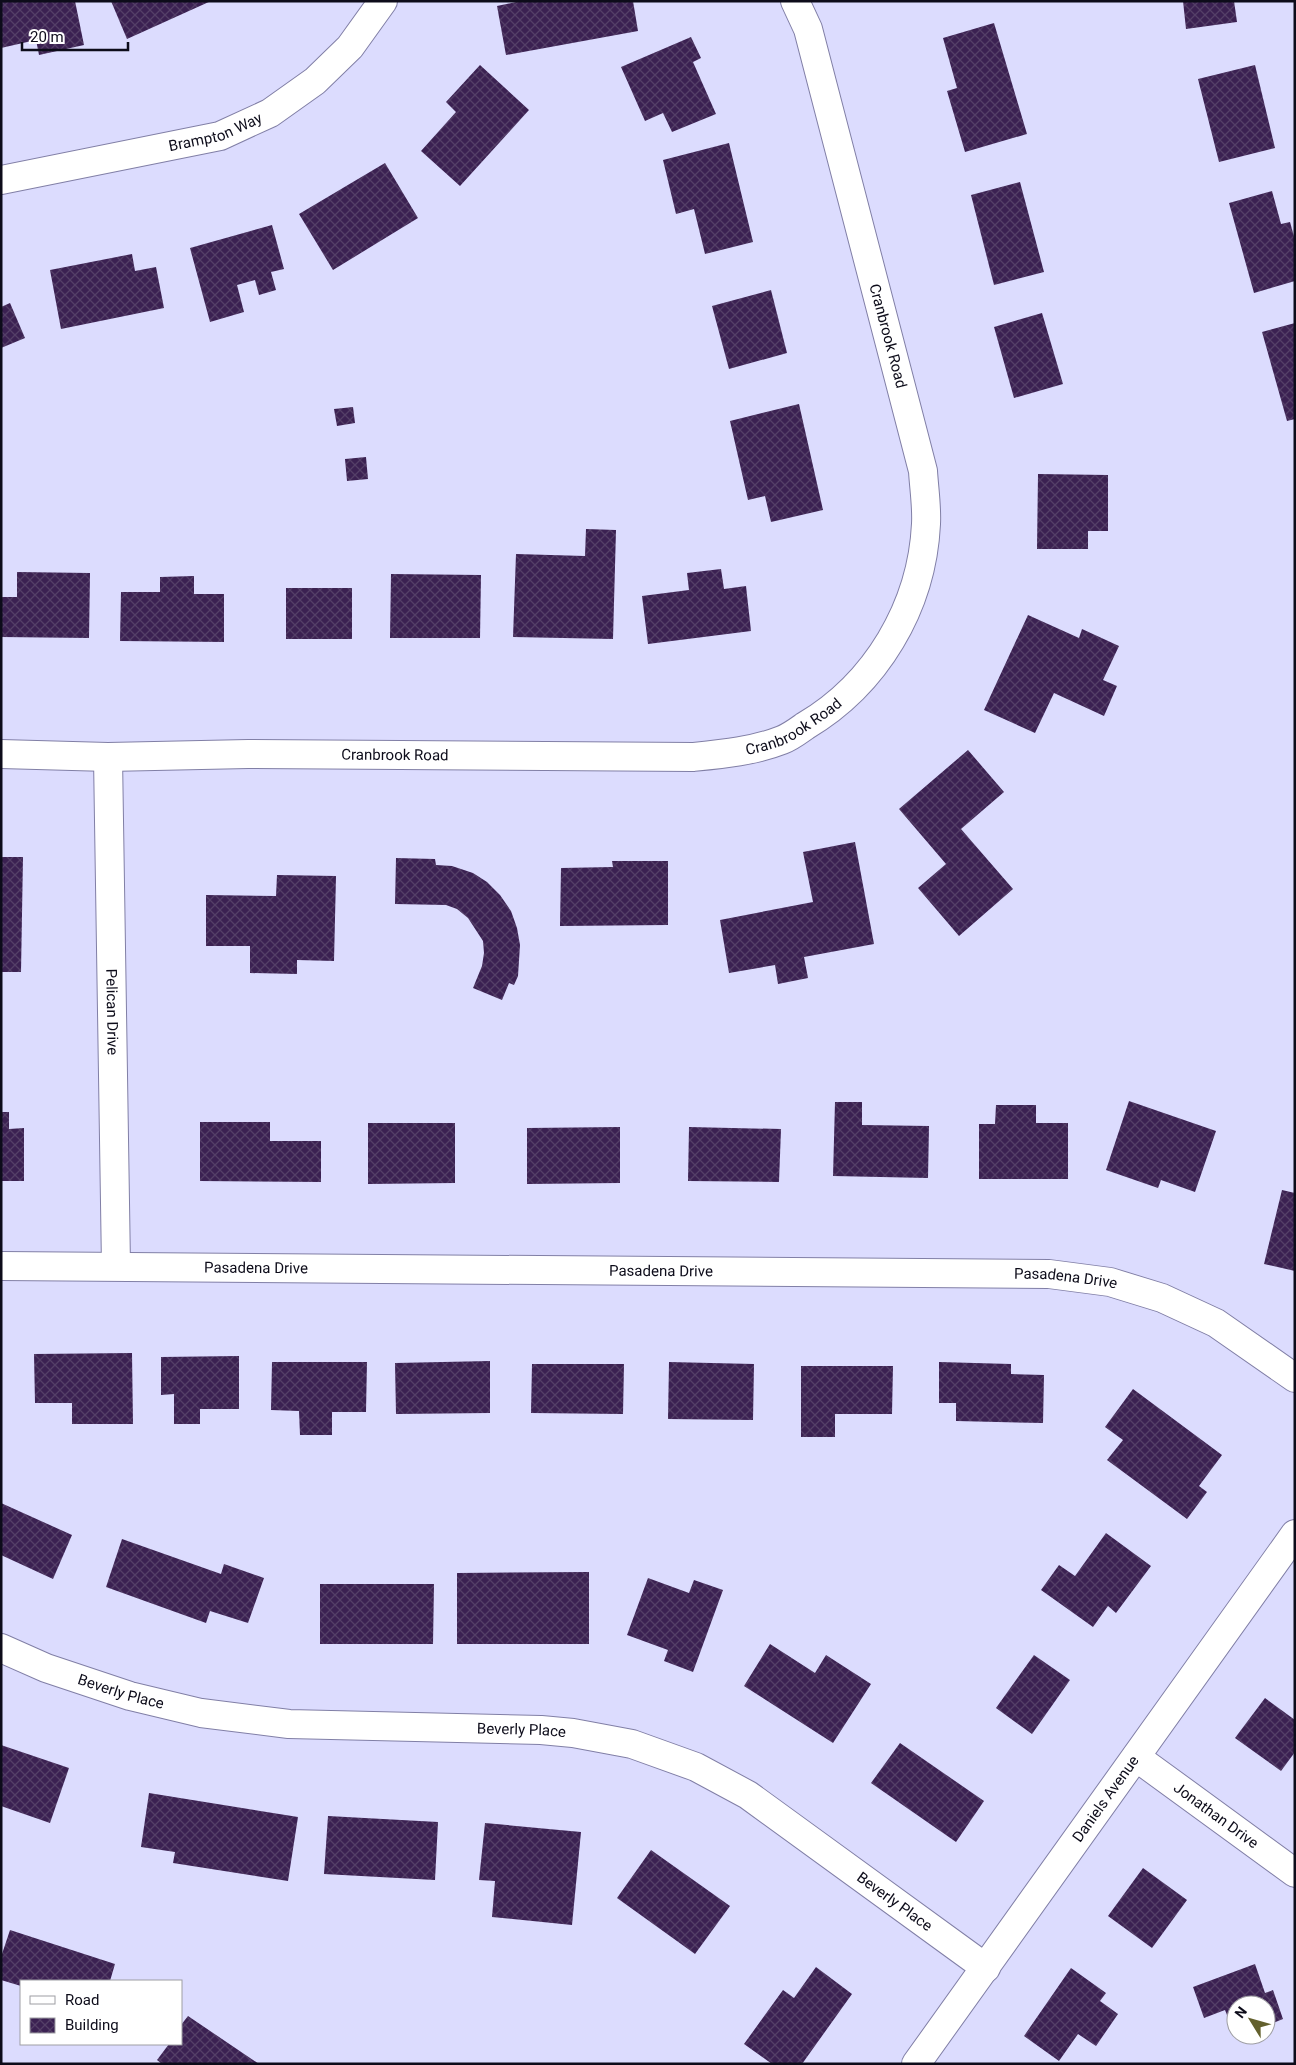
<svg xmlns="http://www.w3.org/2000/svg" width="1296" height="2065" font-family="Roboto,sans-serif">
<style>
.building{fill:url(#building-cross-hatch)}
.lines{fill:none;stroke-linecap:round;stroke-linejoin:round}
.minor-casing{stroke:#817fa6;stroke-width:30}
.minor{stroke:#fff;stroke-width:28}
.labels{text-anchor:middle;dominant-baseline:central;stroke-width:5;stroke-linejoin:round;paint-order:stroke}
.street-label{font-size:15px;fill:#0d0c1a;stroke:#fff}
</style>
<defs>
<pattern id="building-cross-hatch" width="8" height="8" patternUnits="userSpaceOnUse" patternTransform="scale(1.25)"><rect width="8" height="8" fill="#3b2152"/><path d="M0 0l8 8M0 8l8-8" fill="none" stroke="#543f67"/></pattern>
</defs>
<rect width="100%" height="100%" fill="#dcdcfe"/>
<g class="building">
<path d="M1,1h74l9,44 -45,10 -3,-15 -35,8z"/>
<path d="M111,1h100l-84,38z"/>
<path d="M521,1h112l5,30 -132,24 -9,-49z"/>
<path d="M1183,1h51l3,21 -51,7z"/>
<path d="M994,23l33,111 -62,18 -18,-61 10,-3 -14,-50z"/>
<path d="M691,37l10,21 -8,4 23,52 -44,18 -9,-19 -18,8 -24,-54z"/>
<path d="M480,65l49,45 -69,76 -39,-35 35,-39 -10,-10z"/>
<path d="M1255,65l20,83 -56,14 -21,-83z"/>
<path d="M729,143l24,99 -48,12 -11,-45 -18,5 -13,-54z"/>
<path d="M385,163l33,55 -85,52 -34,-56z"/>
<path d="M1020,182l24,90 -50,13 -23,-90z"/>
<path d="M1272,191l9,33 9,-2 5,18v41l-41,12 -25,-90z"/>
<path d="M272,225l12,44 -13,3 5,18 -17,5 -4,-15 -18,5 7,27 -34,10 -20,-74z"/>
<path d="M132,254l3,17 21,-4 8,41 -103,21 -11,-59z"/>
<path d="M771,290l16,63 -58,16 -17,-63z"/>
<path d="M10,303l15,35 -24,10v-41z"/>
<path d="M1042,313l21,71 -49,14 -20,-71z"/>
<path d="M1295,323v96l-8,2 -25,-89z"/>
<path d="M799,404l24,106 -52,12 -6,-26 -17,4 -18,-79z"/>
<path d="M353,407l2,16 -18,3 -3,-17z"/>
<path d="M366,457l2,22 -21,2 -2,-22z"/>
<path d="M1038,474l70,1v56h-20v18h-51z"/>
<path d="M586,529l30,1 -3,109 -100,-2 3,-83 69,2z"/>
<path d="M721,569l3,20 22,-3 5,45 -103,13 -6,-48 47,-6 -2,-17z"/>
<path d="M17,572l73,1 -1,65 -88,-1v-40h16z"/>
<path d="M391,574l90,1 -1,63h-90z"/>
<path d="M194,576v18h30v48l-104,-1 1,-49h39v-15z"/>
<rect x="286" y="588" width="66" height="51"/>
<path d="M1028,615l51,23 3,-9 37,17 -16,34 14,6 -13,30 -50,-23 -19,40 -51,-23z"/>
<path d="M968,750l36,42 -43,37 52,60 -54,47 -41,-48 28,-24 -47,-55z"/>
<path d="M855,842l19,102 -70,13 4,21 -30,6 -3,-19 -46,8 -9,-53 93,-18 -10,-50z"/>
<path d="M1,857h22l-2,115h-20z"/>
<path d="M396,858l39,1 1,6 16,1 21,7 14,9 13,13 11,16 6,17 3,17 -2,31 -4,9 -5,-2 -7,17 -29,-12 9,-22 2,-13 -1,-12 -15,-23 -11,-9 -11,-4 -51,-1z"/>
<path d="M612,861h56v64l-108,1 1,-58 52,-1z"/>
<path d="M277,875l59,1 -2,85 -37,-1v14l-47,-1v-27h-44v-51l70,1z"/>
<path d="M1129,1101l87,30 -21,61 -34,-12 -3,8 -52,-18z"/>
<path d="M835,1102h27v23l67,1 -1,52 -95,-2z"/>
<path d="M996,1105h40v18h32v56h-89v-55h16z"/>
<path d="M1,1112h8v17l15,-1v53h-23z"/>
<path d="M200,1122h70v19h51v41l-121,-1z"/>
<path d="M368,1123h87v60l-87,1z"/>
<path d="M620,1127v56l-93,1v-56z"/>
<path d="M689,1127l92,2 -2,53 -91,-1z"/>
<path d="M1282,1190l13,3v78l-31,-7z"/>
<path d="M132,1353l1,71h-61v-21h-37l-1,-49z"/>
<path d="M239,1356v53h-39v15h-26v-30l-13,1v-38z"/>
<path d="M490,1361v52l-94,1 -1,-51z"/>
<path d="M272,1362h95l-1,50h-34v23h-32l-1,-24 -28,-1z"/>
<path d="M669,1362l85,2 -1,56 -85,-1z"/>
<path d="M939,1362l72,2v10l33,1 -1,48 -87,-2v-18h-17z"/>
<path d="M532,1364h92l-1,50 -92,-1z"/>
<path d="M801,1366h92l-1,48h-57v23h-34z"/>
<path d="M1133,1389l89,66 -23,31 8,6 -20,27 -80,-59 16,-20 -18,-13z"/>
<path d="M1,1503l71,32 -19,44 -52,-24z"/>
<path d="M1106,1533l45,33 -35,47 -8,-7 -15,21 -52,-37 18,-25 16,11z"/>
<path d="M122,1539l99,35 3,-10 40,14 -16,45 -38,-12 -4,12 -100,-36z"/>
<path d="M589,1572v72h-132v-71z"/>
<path d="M648,1578l41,15 5,-13 29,10 -30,82 -29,-11 4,-11 -41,-15z"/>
<path d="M320,1584h114l-1,60h-113z"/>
<path d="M770,1644l45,29 11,-18 45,29 -38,59 -89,-57z"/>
<path d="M1034,1655l36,25 -38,54 -36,-26z"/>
<path d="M1265,1698l30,22v32l-14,19 -46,-33z"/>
<path d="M900,1743l84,58 -28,41 -85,-59z"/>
<path d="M1,1745l68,23 -19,55 -49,-17z"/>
<path d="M149,1793l149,24 -10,64 -115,-18 2,-11 -34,-5z"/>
<path d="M328,1816l110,6 -3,58 -111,-6z"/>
<path d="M485,1823l96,9 -9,93 -80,-8 3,-36 -16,-1z"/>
<path d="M651,1850l79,56 -35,48 -78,-56z"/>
<path d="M1143,1868l44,32 -35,48 -44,-32z"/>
<path d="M10,1930l105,34 -5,17h-89v5l-20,-6v-23z"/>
<path d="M1255,1964l10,29 8,-3 10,29 -17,7v-21h-30v33l-11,-28 -21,8 -11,-31z"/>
<path d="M816,1967l36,27 -50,70h-30l-28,-20 39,-54 11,8z"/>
<path d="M1071,1968l35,25 -6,8 18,13 -22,32 -18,-12 -19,27 -35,-25z"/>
<path d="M188,2016l71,48h-97l-5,-4 12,-16h12v-19z"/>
</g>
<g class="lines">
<defs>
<g id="minor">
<path id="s1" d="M1,180l219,-44 50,-23 45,-32 35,-34 33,-46"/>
<path id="s2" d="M1,754l107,3 140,-3 445,3c30,-3 61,-6 89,-17 8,-3 16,-9 23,-14 71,-42 117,-119 121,-202 1,-17 -2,-36 -3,-53l-115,-442 -13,-28"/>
<path id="s3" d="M108,757l8,509"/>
<path id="s4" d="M1,1266l1048,8 61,8 52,16 54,25 79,55"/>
<path id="s5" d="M1,1648l45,20 84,28 71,17 88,11 252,6 32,3 59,11 64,23 52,28 238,173"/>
<path id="s6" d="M1136,1757l159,116"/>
<path id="s7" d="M916,2064l379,-530"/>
</g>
</defs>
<use href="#minor" class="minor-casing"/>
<use href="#minor" class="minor"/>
</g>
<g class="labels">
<g class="street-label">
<text stroke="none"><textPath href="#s1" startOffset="220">Brampton Way</textPath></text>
<text transform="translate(888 336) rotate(75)">Cranbrook Road</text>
<text stroke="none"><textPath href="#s2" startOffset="799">Cranbrook Road</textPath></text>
<text stroke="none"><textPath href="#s2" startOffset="394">Cranbrook Road</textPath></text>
<text stroke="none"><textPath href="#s3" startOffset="255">Pelican Drive</textPath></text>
<text stroke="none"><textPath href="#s4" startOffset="255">Pasadena Drive</textPath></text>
<text stroke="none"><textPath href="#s4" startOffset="660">Pasadena Drive</textPath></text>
<text stroke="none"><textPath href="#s4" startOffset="1065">Pasadena Drive</textPath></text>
<text stroke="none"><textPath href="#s5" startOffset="128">Beverly Place</textPath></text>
<text stroke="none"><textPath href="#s5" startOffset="532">Beverly Place</textPath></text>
<text stroke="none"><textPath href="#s7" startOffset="326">Daniels Avenue</textPath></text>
<text stroke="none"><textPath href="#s6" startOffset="99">Jonathan Drive</textPath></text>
<text stroke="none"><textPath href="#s5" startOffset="952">Beverly Place</textPath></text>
</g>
</g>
<rect width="1296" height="2065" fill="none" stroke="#0d0c1a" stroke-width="5"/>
<rect x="20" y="1980" width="162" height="65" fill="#ffffff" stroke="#9e9ea3"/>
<rect x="30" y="1996" width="25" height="8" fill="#ffffff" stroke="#9e9ea3"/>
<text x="65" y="2005" font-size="15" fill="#0d0c1a">Road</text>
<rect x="30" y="2018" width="25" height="15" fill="url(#building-cross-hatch)" stroke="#9e9ea3"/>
<text x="65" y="2030" font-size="15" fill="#0d0c1a">Building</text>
<g transform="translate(1251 2020) rotate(307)"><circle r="24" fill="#ffffff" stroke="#9e9ea3"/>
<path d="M0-4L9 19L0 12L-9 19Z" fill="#63602d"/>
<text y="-8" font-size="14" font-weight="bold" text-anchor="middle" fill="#0d0c1a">N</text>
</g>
<path d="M22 42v8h106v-8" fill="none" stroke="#0d0c1a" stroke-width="2.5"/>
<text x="30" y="42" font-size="15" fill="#0d0c1a" stroke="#ffffff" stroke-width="4" paint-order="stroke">20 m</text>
</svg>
